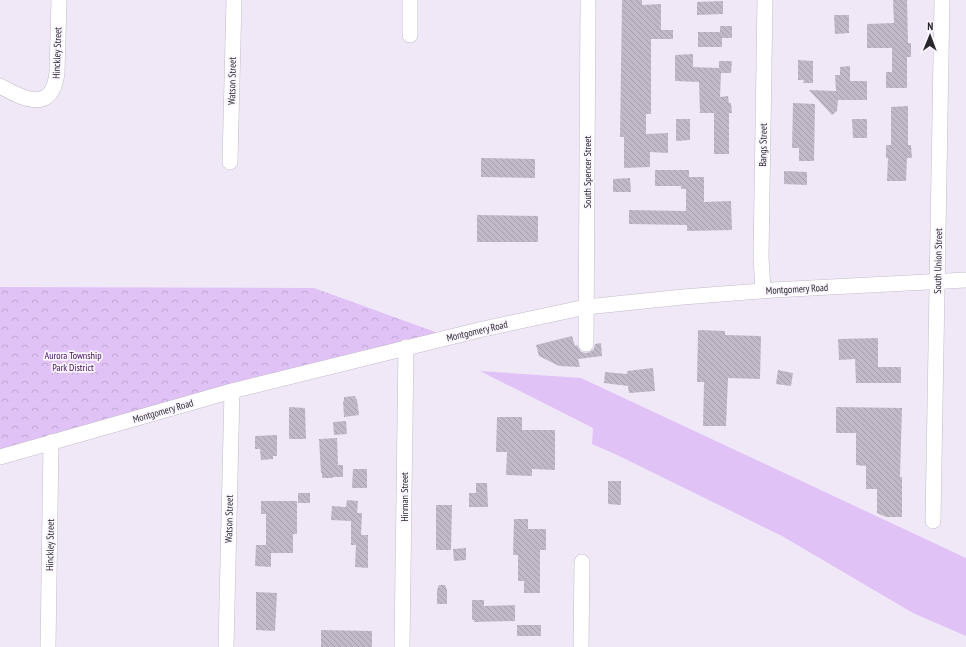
<svg xmlns="http://www.w3.org/2000/svg" width="966" height="647" font-family="'PT Sans Narrow',sans-serif">
<style>
.grass{fill:#e1c2f7}
.park{fill:url(#park-crowns)}
.building{fill:url(#building-back-hatch)}
.lines{fill:none;stroke-linecap:round;stroke-linejoin:round}
.minor-casing{stroke:#c3bbc9;stroke-width:16}
.minor{stroke:#fff;stroke-width:15}
.labels{text-anchor:middle;dominant-baseline:central;stroke-width:3.5;stroke-linejoin:round;paint-order:stroke}
.street-label{font-size:10px;fill:#2a272c;stroke:#fbf6ff}
.park-label{font-size:10px;fill:#420c5c;stroke:#fbf6ff}
</style>
<defs>
<pattern id="park-crowns" width="20" height="18" patternUnits="userSpaceOnUse"><rect width="20" height="18" fill="#e1c2f7"/><path d="M2 6a3 3 0 1 1 6 0M12 15a3 3 0 1 1 6 0" fill="none" stroke="#c1a7d4"/></pattern>
<pattern id="building-back-hatch" width="6" height="6" patternUnits="userSpaceOnUse"><rect width="6" height="6" fill="#c1b9c7"/><path d="M-1 5l2 2M0 0l6 6M5-1l2 2" fill="none" stroke="#a69fab"/></pattern>
</defs>
<rect width="100%" height="100%" fill="#f0e8f6"/>
<path class="grass" d="M480,371l101,7 385,180v78l-53,-23 -131,-77 -167,-82 -23,-10 1,-16z"/>
<path class="park" d="M0,287l314,1 135,49 -449,119z"/>
<g class="building">
<path d="M622,0h20v5l19,-1v26h12v9h-22v75h-5v20l22,-1v20l-18,-1v15l-26,1v-31h-4z"/>
<path d="M893,0h14l1,43h3v14h-4v31h-21v-16h6v-24h-25v-24l27,-1z"/>
<path d="M723,1v13l-26,1v-13z"/>
<path d="M834,15h15v18l-14,1z"/>
<path d="M720,26h12v12h-10v9h-24v-15h22z"/>
<path d="M693,54v13l26,1v-7h13l-1,12h-10l-1,24 8,-1 1,7h2l1,10h-3v41h-15v-41h-14l-1,-31 -24,-1v-26z"/>
<path d="M798,60l15,1v22h-10l1,-3h-6z"/>
<path d="M850,66v15h17v19h-29l-1,11 -5,4 -23,-25 27,1 -1,-16h5v-8z"/>
<path d="M793,103l22,1 -1,57h-15v-13h-7z"/>
<path d="M908,106v39h3l1,13h-5l-1,23h-19l1,-23h-2v-13h5v-38z"/>
<path d="M676,119h14v21l-14,1z"/>
<path d="M852,119h15v19h-14z"/>
<path d="M481,158l54,1v19l-54,-1z"/>
<path d="M655,170h34v7h15v25l27,-1 1,29 -45,1v-6l-58,-1v-14l57,1v-22h-5v-3h-26z"/>
<path d="M784,171l23,1v13l-23,-1z"/>
<path d="M630,178l1,14h-18v-13z"/>
<path d="M477,215l61,1v26h-61z"/>
<path d="M698,330l27,1v4l36,1 -1,43 -32,-1 -2,48h-23l1,-44h-7z"/>
<path d="M572,336l3,10 2,-1 4,7 5,1 4,-1 4,-3 1,-5 6,-1 1,13 -24,3 2,8 -21,-1 -20,-10 -3,-11z"/>
<path d="M878,338v29h23v16h-45l-1,-24 -16,1 -1,-21z"/>
<path d="M653,368l2,23 -26,2 -1,-7 -24,-3 1,-11 22,2v-3z"/>
<path d="M778,370l15,3 -2,13 -15,-2z"/>
<path d="M355,396l1,3h1l2,16 -15,2 -1,-16h1v-4z"/>
<path d="M289,407l16,1 1,31h-17z"/>
<path d="M836,407l66,1 -2,69h2v40h-16l-9,-4v-24h-11v-23l-10,-1v-32h-20z"/>
<path d="M497,417h25v13h33v40l-23,-1v7l-26,-1 1,-23h-11z"/>
<path d="M346,421l1,13 -13,1 -1,-13z"/>
<path d="M277,435v21h-4v3l-12,1 -1,-11h-5v-13z"/>
<path d="M337,438l1,27h5v12h-10v1h-11v-5h-1l-2,-34z"/>
<path d="M353,469h14v19h-15z"/>
<path d="M608,481h13v24l-13,-1z"/>
<path d="M476,483h11l1,24h-19v-14h7z"/>
<rect x="298" y="493" width="12" height="10"/>
<path d="M347,500l11,1 -1,12h5l-1,22h7v33l-13,-1 1,-22h-5v-24l-20,-1 1,-14 14,1z"/>
<path d="M261,501h36v33h-4v19h-22v14l-16,-1 1,-21h10v-31h-5z"/>
<path d="M436,505h16l-1,45h-15z"/>
<path d="M514,519h14v10h18v21h-6v43h-16v-12h-6v-26h-5z"/>
<path d="M466,548v12l-12,1 -1,-12z"/>
<path d="M439,585h6l2,5v14h-10v-14z"/>
<path d="M256,592l21,1 -2,38 -19,-1z"/>
<path d="M472,600h12v6l31,-1v16l-41,1v-2h-2z"/>
<rect x="517" y="625" width="24" height="11"/>
<path d="M321,630l51,1v16h-51z"/>
</g>
<g class="lines">
<defs>
<g id="minor">
<path d="M410,0v35"/>
<path d="M0,86c25,14 52,27 57,-13l2,-73"/>
<path d="M230,162l4,-162"/>
<path d="M763,290l-2,-33 4,-257"/>
<path d="M586,344l2,-344"/>
<path d="M0,457l232,-66 251,-62 103,-22 97,-10 90,-7 193,-10"/>
<path d="M933,521l9,-521"/>
<path d="M48,647l3,-205"/>
<path d="M226,647l6,-256"/>
<path d="M402,647l4,-300"/>
<path d="M581,647l1,-85"/>
</g>
</defs>
<use href="#minor" class="minor-casing"/>
<use href="#minor" class="minor"/>
</g>
<g class="labels">
<g class="street-label">
<text transform="translate(57 53) rotate(-88)">Hinckley Street</text>
<text transform="translate(232 81) rotate(-89)">Watson Street</text>
<text transform="translate(763 145) rotate(-89)">Bangs Street</text>
<text transform="translate(587 172) rotate(-90)">South Spencer Street</text>
<text transform="translate(938 261) rotate(-89)">South Union Street</text>
<text transform="translate(797 289) rotate(-3)">Montgomery Road</text>
<text transform="translate(477 331) rotate(-13)">Montgomery Road</text>
<text transform="translate(163 411) rotate(-16)">Montgomery Road</text>
<text transform="translate(404 497) rotate(-90)">Hinman Street</text>
<text transform="translate(229 519) rotate(-89)">Watson Street</text>
<text transform="translate(50 545) rotate(-89)">Hinckley Street</text>
</g>
<g class="park-label">
<text x="73" y="355">Aurora Township<tspan x="73" dy="12">Park District</tspan></text>
</g>
</g>
<g transform="translate(930 36) rotate(1)" stroke="#fbf6ff" stroke-width="3" paint-order="stroke">
<path d="M0-3L7 15L0 10L-7 15Z" fill="#2a272c"/>
<text y="-6" font-size="11" font-weight="bold" text-anchor="middle" fill="#2a272c">N</text>
</g>
</svg>
